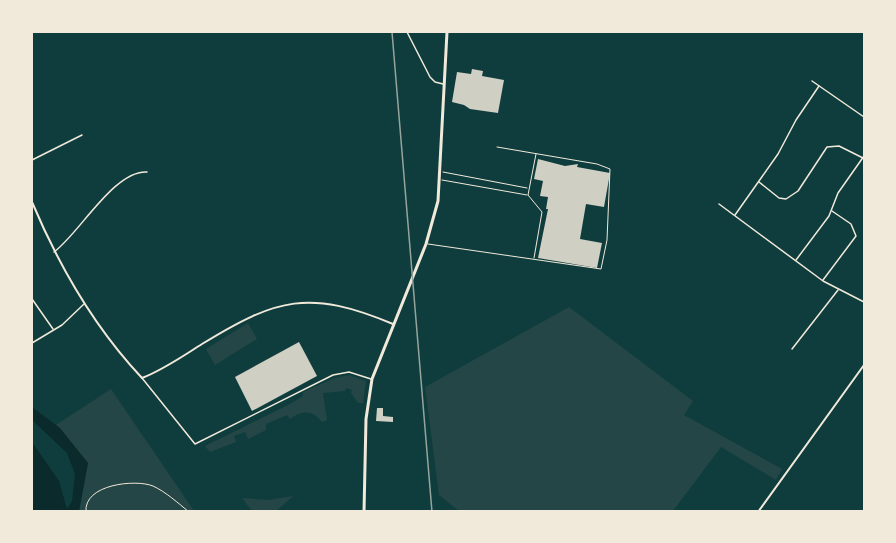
<svg xmlns="http://www.w3.org/2000/svg" width="896" height="543" font-family="'Playfair Display',serif">
<style>
.green{fill:#244646}
.water{fill:#0a2a2b}
.building{fill:#cfcfc3}
.lines{fill:none;stroke-linecap:round;stroke-linejoin:round}
.path{stroke:#f1e9da;stroke-width:1}
.service{stroke:#f1e9da;stroke-width:1}
.minor{stroke:#f1e9da;stroke-width:1.5}
.tertiary{stroke:#f1e9da;stroke-width:2}
.primary{stroke:#f1e9da;stroke-width:3}
.rail{stroke:#97a49c;stroke-width:1.5}
</style>
<rect width="100%" height="100%" fill="#0f3d3e"/>
<g class="green">
<path d="M569,307l124,94 -9,14 98,54 -6,11 -55,-33 -48,64h-214l-20,-16 -14,-108z"/>
<path d="M248,323l9,16 -42,26 -9,-16z"/>
<path d="M349,375l17,6 -3,22h-5l-7,-10 1,-3 -6,-2 -1,3 -22,2 4,27 -5,2c-9,-12 -21,-12 -32,-3l-3,-4 -21,9v6l-18,9 -3,-7 -11,4 2,6 -26,10 -5,-6 85,-42 13,-8v-4l32,-14z"/>
<path d="M111,389l83,122h-115l9,-48 -32,-38z"/>
<path d="M293,496l-18,16 -23,-1 -10,-13 26,2z"/>
</g>
<path class="water" d="M32,407l28,21 28,35 -9,48h-47v-69l27,39 8,28 5,-8 3,-27 -8,-21 -35,-33z"/>
<g class="building">
<path d="M472,69l11,2 -1,5 22,4 -6,33 -28,-4 -6,-4 -12,-3 5,-30 14,2z"/>
<path d="M538,159l27,7 13,-2 -1,3 33,6 -6,34 -18,-3 -6,35 22,4 -5,25 -59,-10 10,-49h-2l2,-12 -8,-1 3,-15 -9,-2z"/>
<path d="M299,342l18,34 -65,35 -17,-34z"/>
<path d="M377,408h6v8l10,1v5l-17,-1z"/>
</g>
<g class="lines">
<path class="path" d="M86,512c-3,-28 50,-33 67,-26 13,6 25,17 36,26"/>
<g class="service">
<path d="M443,172l84,16"/>
<path d="M442,180l85,15"/>
<path d="M428,244l173,25 6,-29 3,-71 -13,-5 -100,-17"/>
<path d="M534,258l8,-46 -14,-17 8,-41"/>
</g>
<g class="minor">
<path d="M407,32l23,45 5,5 8,2"/>
<path d="M812,81l52,36"/>
<path d="M32,160l50,-25"/>
<path d="M759,182l20,16 7,1 12,-8 29,-44 12,-1 24,12"/>
<path d="M719,204l104,77 41,21"/>
<path d="M735,215l43,-61 18,-34 23,-34"/>
<path d="M54,252c25,-18 60,-82 93,-80"/>
<path d="M796,260l33,-44 9,-23 26,-37"/>
<path d="M823,280l33,-44 -5,-12 -19,-13"/>
<path d="M32,299l21,30"/>
<path d="M32,343l30,-18 22,-21"/>
<path d="M792,349l46,-59"/>
<path d="M142,378l53,66 138,-69 16,-3 22,7"/>
</g>
<g class="tertiary">
<path d="M32,202c27,64 62,125 110,176 21,-8 41,-22 60,-34 75,-46 107,-55 191,-20"/>
<path d="M758,512l106,-147"/>
</g>
<path class="primary" d="M364,512l2,-93 6,-40 54,-135 12,-43 9,-169"/>
<path class="rail" d="M392,32l40,480"/>
</g>
<rect width="896" height="543" fill="none" stroke="#f1e9da" stroke-width="66"/>
</svg>
